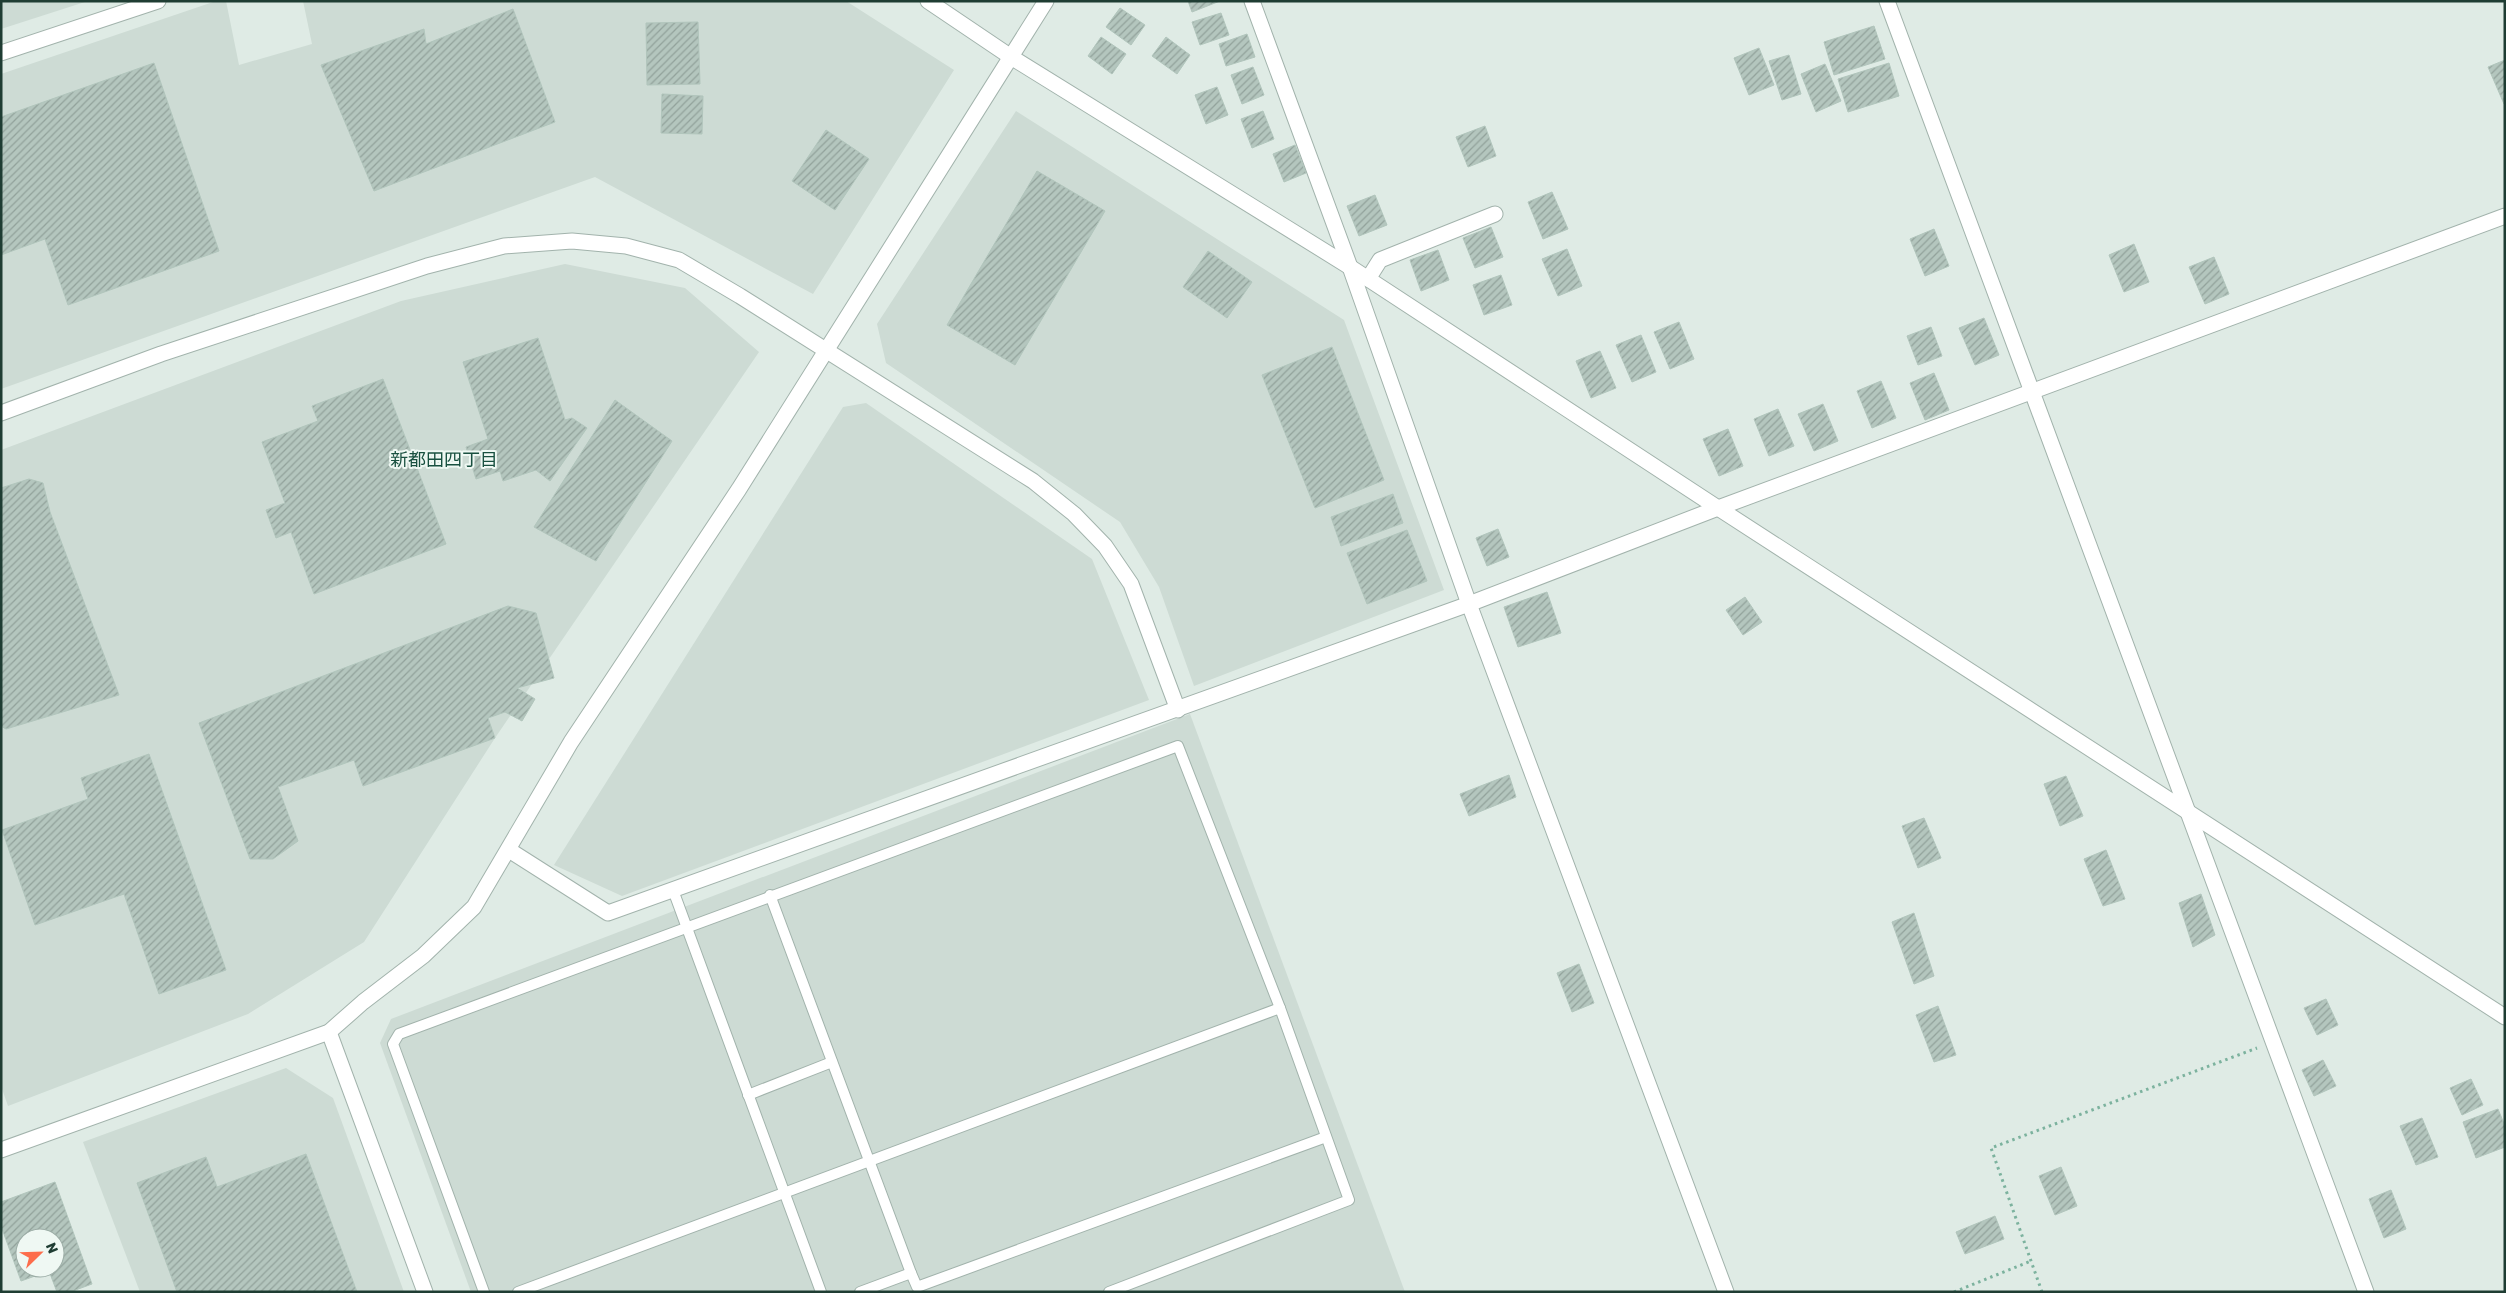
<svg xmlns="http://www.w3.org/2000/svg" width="2506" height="1293" font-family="Rubik,'Noto Sans JP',sans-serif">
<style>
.built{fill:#cddbd4}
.building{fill:url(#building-hatch);stroke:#b1c5bc;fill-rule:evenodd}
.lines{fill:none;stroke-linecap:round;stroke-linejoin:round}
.service-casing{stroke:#a2b3ac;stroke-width:12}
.minor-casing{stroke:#a2b3ac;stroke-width:17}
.tertiary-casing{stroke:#a2b3ac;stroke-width:17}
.path{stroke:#7cb29e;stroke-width:3;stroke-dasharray:2.5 4;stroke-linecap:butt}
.service{stroke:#fff;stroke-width:10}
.minor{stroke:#fff;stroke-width:15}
.tertiary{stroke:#fff;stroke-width:15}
.labels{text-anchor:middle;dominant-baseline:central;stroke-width:4;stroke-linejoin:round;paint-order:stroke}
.neighbourhood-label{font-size:18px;fill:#195040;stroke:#eff8f3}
</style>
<defs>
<pattern id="building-hatch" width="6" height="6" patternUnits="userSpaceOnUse" patternTransform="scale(1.25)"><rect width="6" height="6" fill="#b4c6be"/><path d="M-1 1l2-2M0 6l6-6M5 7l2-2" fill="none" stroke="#92a29b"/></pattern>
</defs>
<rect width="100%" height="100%" fill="#dfebe5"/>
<g class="built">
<path d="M1,1h87l-87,28z"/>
<path d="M216,1h10l13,64 73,-21 -9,-43h543l108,69 -141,224 -218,-117 -594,212v-315z"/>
<path d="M1016,111l328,209 100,270 -250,96 -35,-99 -39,-65 -234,-159 -9,-39z"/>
<path d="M565,264l120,24 74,64 -264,386 -131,204 -116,72 -240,92 -7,-20v-636l400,-149z"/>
<path d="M866,403l226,156 57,141 -527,196 -68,-31 289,-458z"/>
<path d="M1190,714l215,578h-934l-91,-249 11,-24z"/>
<path d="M286,1068l47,30 71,194h-264l-57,-150z"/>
</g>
<g class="building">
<path d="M1188,1h32l-28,11z"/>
<path d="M1120,8l25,17 -14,20 -25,-18z"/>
<path d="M513,9l42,113 -181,69 -53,-126 103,-36 2,15z"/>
<path d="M1221,13l8,22 -29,10 -8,-23z"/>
<path d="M698,22l2,62 -53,1 -1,-62z"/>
<path d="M1874,26l11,33 -51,16 -10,-33z"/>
<path d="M1247,34l8,23 -29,9 -7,-22z"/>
<path d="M1101,37l25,17 -14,20 -24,-18z"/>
<path d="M1166,37l24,18 -13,19 -25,-18z"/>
<path d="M1759,48l15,37 -25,10 -15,-37z"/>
<path d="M1789,55l12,39 -19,6 -13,-39z"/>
<path d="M2505,60v44h-1l-16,-37z"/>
<path d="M154,63l65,188 -151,54 -23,-66 -44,16v-138z"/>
<path d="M1889,63l10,33 -51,16 -10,-33z"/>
<path d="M1825,64l16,37 -25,11 -15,-38z"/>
<path d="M1253,67l11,28 -22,9 -11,-29z"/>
<path d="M1217,87l11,28 -22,9 -11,-29z"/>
<path d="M662,94l41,2 -1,38 -41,-1z"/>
<path d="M1263,111l11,28 -22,9 -11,-29z"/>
<path d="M1485,126l11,30 -28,11 -12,-30z"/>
<path d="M826,130l43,29 -34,51 -43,-29z"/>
<path d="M1295,145l11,28 -22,9 -11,-28z"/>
<path d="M1037,171l68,40 -90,154 -68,-40z"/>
<path d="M1552,192l16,37 -25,10 -15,-37z"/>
<path d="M1375,195l12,30 -28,11 -12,-30z"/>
<path d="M1491,227l12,30 -28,11 -12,-30z"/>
<path d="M1934,229l15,37 -24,10 -15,-37z"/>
<path d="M2134,244l15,38 -25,10 -15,-37z"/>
<path d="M1567,249l15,37 -24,10 -16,-37z"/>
<path d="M1438,250l11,30 -28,11 -11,-31z"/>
<path d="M1208,251l44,31 -25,36 -44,-31z"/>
<path d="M2214,257l15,37 -24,10 -16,-37z"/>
<path d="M1501,275l11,30 -28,10 -11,-30z"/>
<path d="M1984,318l15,37 -24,10 -16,-37z"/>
<path d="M1679,322l15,37 -24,10 -16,-37z"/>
<path d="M1931,327l11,29 -24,9 -11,-29z"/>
<path d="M1641,335l15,37 -24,10 -16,-37z"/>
<path d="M538,338l27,82 7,-2 15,10 -37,53 -14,-11 -33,11 -3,-10 -24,8 -10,-32 22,-8 -25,-77z"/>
<path d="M1332,347l52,133 -69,28 -53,-133z"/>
<path d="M1600,351l16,37 -25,10 -15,-37z"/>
<path d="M1934,373l15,37 -24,10 -15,-37z"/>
<path d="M383,379l63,165 -132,50 -23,-62 -15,6 -10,-28 19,-7 -23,-61 56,-21 -6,-15z"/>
<path d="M1881,381l15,37 -24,10 -15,-37z"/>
<path d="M615,400l57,41 -76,120 -62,-34z"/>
<path d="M1823,404l15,37 -24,10 -16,-37z"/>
<path d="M1778,409l16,37 -25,10 -15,-37z"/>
<path d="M1728,429l15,37 -24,10 -16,-37z"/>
<path d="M29,479l14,4 7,29 69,183 -113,34 -5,-3v-238z"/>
<path d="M1393,494l10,29 -62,23 -10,-29z"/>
<path d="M1498,529l11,28 -22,9 -11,-28z"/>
<path d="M1407,530l20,51 -60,23 -20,-51z"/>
<path d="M1547,592l14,41 -43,14 -14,-40z"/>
<path d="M1745,597l17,25 -19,13 -17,-25z"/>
<path d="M508,606l28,7 18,65 -37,10 18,11 -13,22 -17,-9 -17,6 7,20 -132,48 -9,-26 -76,27 20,54 -25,18h-23l-51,-136z"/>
<path d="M149,754l77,216 -67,24 -35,-100 -89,31 -33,-95 86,-31 -7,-21z"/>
<path d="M1509,775l7,22 -47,19 -9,-22z"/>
<path d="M2066,776l17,40 -23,10 -16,-42z"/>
<path d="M1924,818l17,40 -23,10 -16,-42z"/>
<path d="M2106,850l19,49 -22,7 -19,-47z"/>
<path d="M2201,894l14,41 -22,12 -14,-44z"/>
<path d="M1914,913l20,63 -20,8 -22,-62z"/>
<path d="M1579,964l15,39 -22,9 -15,-39z"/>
<path d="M2326,999l12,26 -21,10 -13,-27z"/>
<path d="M1938,1006l18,49 -22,7 -18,-47z"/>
<path d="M2323,1060l13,26 -22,10 -12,-26z"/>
<path d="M2471,1079l12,26 -21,10 -12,-27z"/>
<path d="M2498,1109l7,17v21l-29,11 -13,-36z"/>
<path d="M2422,1118l16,39 -22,8 -16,-39z"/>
<path d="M306,1154l51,138h-180l-40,-109 69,-26 11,30z"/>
<path d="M2061,1167l16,39 -22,9 -16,-39z"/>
<path d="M55,1182l37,102 -22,8h-13l-8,-21 -28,10 -20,-55v-24zM25,1238h30v30h-30z"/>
<path d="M2391,1190l15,39 -22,9 -15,-39z"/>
<path d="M1995,1216l9,23 -39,15 -9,-22z"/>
</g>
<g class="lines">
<defs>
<g id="service">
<path d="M673,890l148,402"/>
<path d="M770,895l141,378"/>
<path d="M748,1095l84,-33"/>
<path d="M484,1292l-91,-248 6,-10 779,-288 102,262 69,192 -240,92"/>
<path d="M518,1292l762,-284"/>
<path d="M860,1292l51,-19 6,14 409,-150"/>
</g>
<g id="minor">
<path d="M1252,1l98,266"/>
<path d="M1887,1l479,1291"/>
<path d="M1011,57l339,210 368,241 787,509"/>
<path d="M1368,279l12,-19 115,-46"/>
<path d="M509,850l99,63 861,-309 249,-96"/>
</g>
<g id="tertiary">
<path d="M928,1l83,56"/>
<path d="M1,53l157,-52"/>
<path d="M1350,267l119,337 257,688"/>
<path d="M1,413l160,-59 266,-88 77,-20 68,-5 54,5 53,14 61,36 293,185 41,33 31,32 26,38 47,126"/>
<path d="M1718,508l787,-292"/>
<path d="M329,1032l96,260"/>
<path d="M1,1150l328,-118 34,-30 60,-46 51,-49 97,-165 168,-253 307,-488"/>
</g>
</defs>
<use href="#service" class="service-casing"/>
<use href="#minor" class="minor-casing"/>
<use href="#tertiary" class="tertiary-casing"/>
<g class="path">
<path d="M1954,1292l77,-31"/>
<path d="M2042,1292l-51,-144 266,-100"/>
</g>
<use href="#service" class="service"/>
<use href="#minor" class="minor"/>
<use href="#tertiary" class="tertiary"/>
</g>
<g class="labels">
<g class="neighbourhood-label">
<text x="444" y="460">新都田四丁目</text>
</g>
</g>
<rect width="2506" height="1293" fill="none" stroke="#1f3d33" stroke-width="5"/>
<g transform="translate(40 1253) rotate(67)"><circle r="24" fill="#eff8f3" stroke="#9cada6"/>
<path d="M0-4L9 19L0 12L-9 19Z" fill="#fd6d4b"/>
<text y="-8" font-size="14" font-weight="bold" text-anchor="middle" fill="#1f3d33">N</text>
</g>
</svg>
